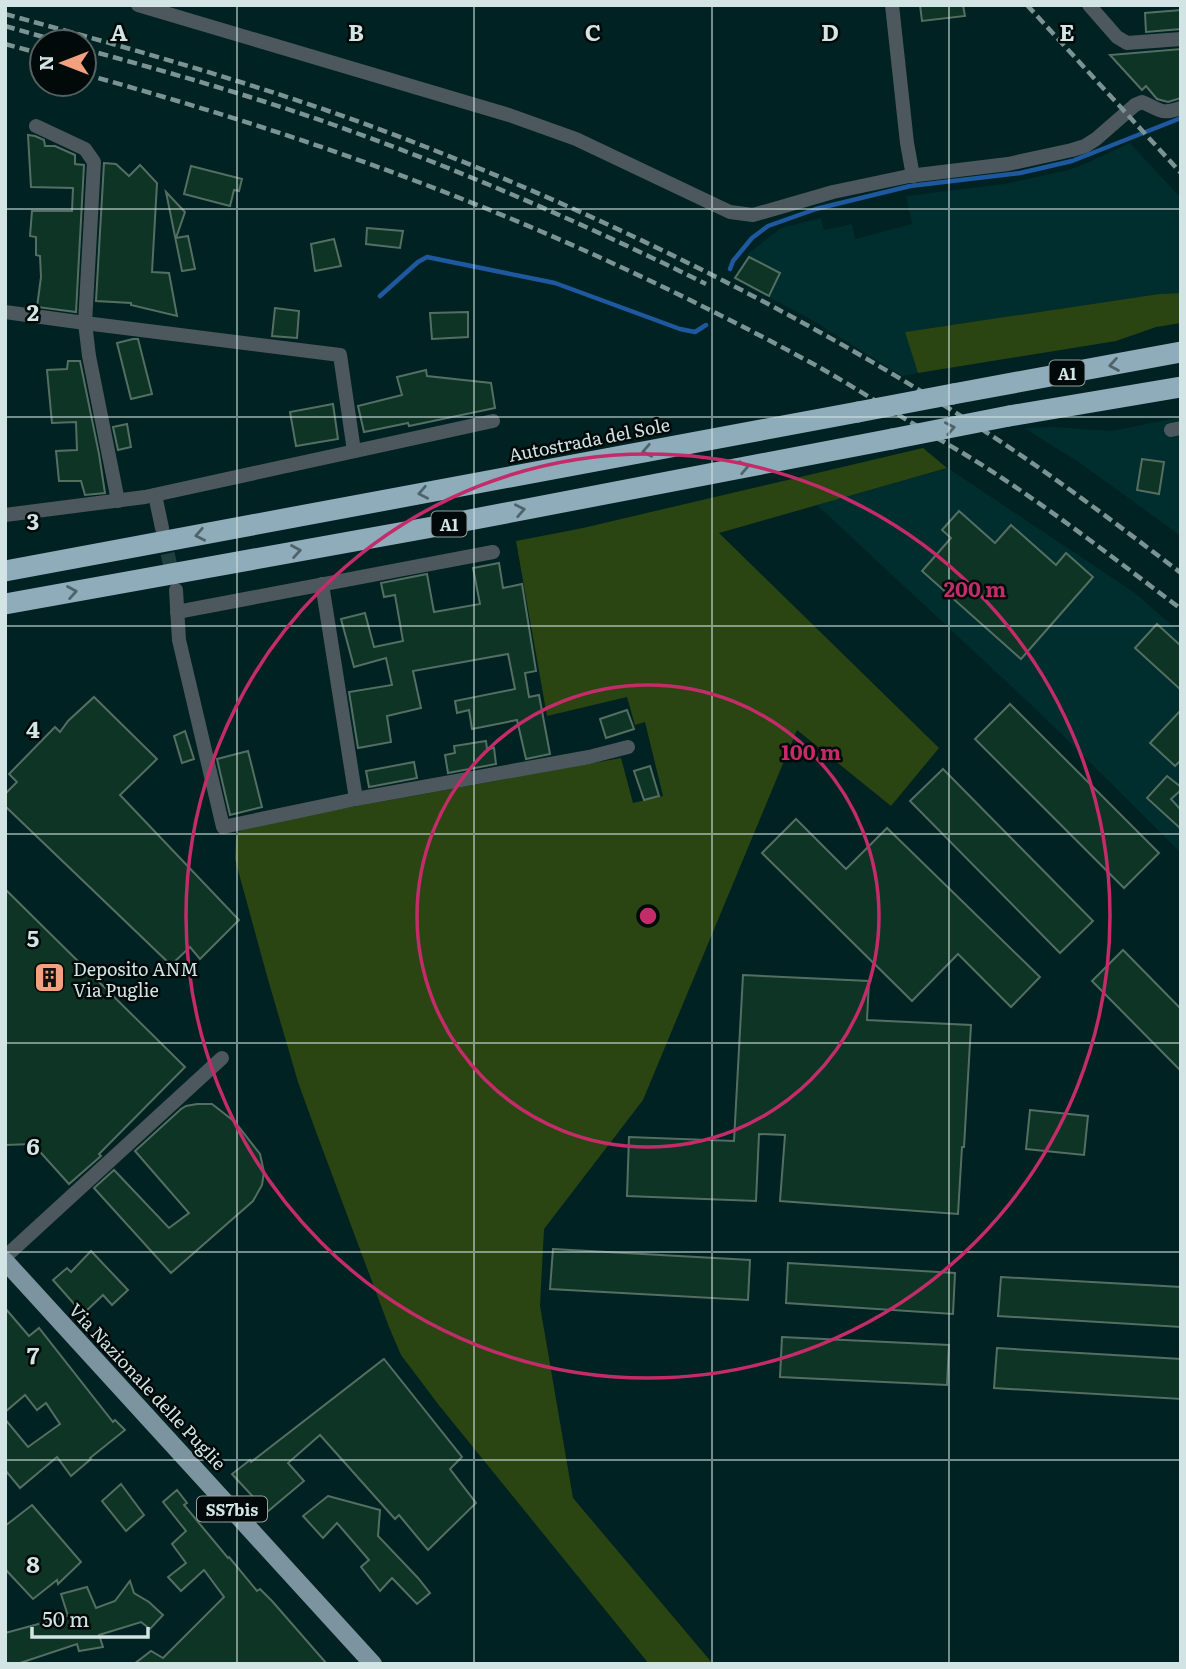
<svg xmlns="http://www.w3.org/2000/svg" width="1186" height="1669" font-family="Literata,serif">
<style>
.built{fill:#002d2d}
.green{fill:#2a4511}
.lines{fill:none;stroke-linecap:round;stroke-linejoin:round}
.stream{stroke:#1e589f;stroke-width:4.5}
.building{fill:#0d3425;stroke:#546f62;stroke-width:2}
.street-tunnel{stroke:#203f3f;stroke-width:14;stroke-dasharray:14 7;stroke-linecap:butt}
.street{stroke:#4c585d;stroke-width:14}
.primary{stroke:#7b949f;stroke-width:18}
.highway{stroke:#8eacb9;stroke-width:21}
.rail{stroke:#7b9393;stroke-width:4.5;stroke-dasharray:10 5;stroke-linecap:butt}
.highway-bridge{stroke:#8eacb9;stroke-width:21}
.oneway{stroke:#4f636a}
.grid{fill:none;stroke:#d2e4e3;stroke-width:2;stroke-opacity:0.55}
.ring{fill:none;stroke:#c42c69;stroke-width:3.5}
.labels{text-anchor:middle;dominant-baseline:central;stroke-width:5;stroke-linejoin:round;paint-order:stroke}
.shield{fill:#010909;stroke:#93a2a2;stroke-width:2}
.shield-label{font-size:16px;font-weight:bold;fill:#d2e4e3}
.street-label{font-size:18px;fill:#d2e4e3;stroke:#010909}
.poi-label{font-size:18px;fill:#d2e4e3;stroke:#010909;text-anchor:start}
.grid-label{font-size:23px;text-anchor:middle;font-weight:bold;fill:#d2e4e3;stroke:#010909;stroke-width:5;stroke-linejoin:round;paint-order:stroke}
.centre{fill:#c42c69;stroke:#010909;stroke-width:3.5}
.ring-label{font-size:21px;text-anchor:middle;font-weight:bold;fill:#c42c69;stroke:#010909;stroke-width:5;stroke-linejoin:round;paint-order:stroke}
</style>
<rect width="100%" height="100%" fill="#012222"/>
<g class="built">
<path d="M1130,143l51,55v95l-22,1 -253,38 12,41 -16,3 -90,-56 -78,-41 15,-26 32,-25 40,-10 3,12 28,-6 3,15 57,-15 -6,-28 99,-12 64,-14 13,-5z"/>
<path d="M1181,417v119l-101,-73 -56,-35 31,-1 57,4z"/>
<path d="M948,468l187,125 46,40v220l-139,-138 -225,-210z"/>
</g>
<g class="green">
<path d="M1181,293v30l-25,4 -40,14 -198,32 -13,-41 254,-38z"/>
<path d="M923,448l24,20 -228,65 220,215 -48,58 -94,-76 -154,370 -99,129 -4,77 33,192 140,166h-64l-211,-260 -37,-49 -12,-28 -74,-198 -17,-47 -31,-106 -32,-117 1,-22 2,-5 9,-6 374,-68 12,45 30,-7 -18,-74 -10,3 -8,-28 -80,19 -31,-175 67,-13z"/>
</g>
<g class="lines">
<g class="stream">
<path d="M730,269l3,-8 19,-23 16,-12 48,-17 94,-23 110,-13 52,-12 109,-43"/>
<path d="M380,296l38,-34 9,-5 128,26 125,46 15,3 11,-7"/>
</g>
</g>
<g class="building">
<path d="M920,5h43l2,11 -43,5z"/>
<path d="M1181,10v19l-35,3 -1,-19z"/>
<path d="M1181,49v49l-13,4 -11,-3 -11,-13 -4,4 -32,-35z"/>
<path d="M28,135l7,1 9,4 1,6h10l20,9v9l9,1 -8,147 -39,-5 4,-30 -1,-21 -4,-1v-18l-6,-1 2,-25h40l1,-23 -42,-1z"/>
<path d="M104,163l12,1 13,12 11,-11 17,18 -5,89 17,1 8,43 -46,-11v-2l-35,-2z"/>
<path d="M191,166l51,13 -3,12 -5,-1 -4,16 -46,-12z"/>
<path d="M166,192l19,20 -9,26 12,-2 7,33 -13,2z"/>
<path d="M367,228l36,3 -3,17 -34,-4z"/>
<path d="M334,239l7,27 -26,5 -4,-27z"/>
<path d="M749,257l31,16 -11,23 -34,-18z"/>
<path d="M275,308l24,3 -2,27 -25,-2z"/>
<path d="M468,312v25l-36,2 -2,-26z"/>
<path d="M133,339h5l14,55 -21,5 -14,-56z"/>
<path d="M68,361h12l19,93 6,39 -20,2 -4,-14h-22l-3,-30 21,-1 -1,-28 -24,1 -5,-53 20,-1z"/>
<path d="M426,370l1,6 64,7 4,25 -86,18 -1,-3 -44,9 -6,-26 44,-11 -5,-18z"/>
<path d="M333,404l5,35 -42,7 -6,-34z"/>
<path d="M127,424l4,23 -13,3 -5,-23z"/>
<path d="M1142,459l22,3 -5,32 -22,-4z"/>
<path d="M959,511l36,32 16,-18 45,40 10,-12 27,24 -72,82 -99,-88 29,-33 -9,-8z"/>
<path d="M499,563l4,25 19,-4 14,87 -11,2 4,24 10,-2 11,59 -24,5 -9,-39 -45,9 -3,-19 -12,3 -2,-12 60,-12 -7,-35 -95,17 8,37 -34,8 4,26 -33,6 -9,-56 43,-7 -6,-27 -32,9 -13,-48 24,-6 9,34 29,-6 -8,-46 -11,2 -3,-14 46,-9 7,38 46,-8 -7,-36z"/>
<path d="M1157,624l24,22v44l-46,-42z"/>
<path d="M94,697l63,62 -37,36 119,125 -39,39 -10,-12 -19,18 -166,-159v-12l12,-12 -8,-8 46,-47 5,5 8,-11z"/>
<path d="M1010,704l149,149 -35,35 -149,-149z"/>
<path d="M627,710l7,19 -28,9 -6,-19z"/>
<path d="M1181,710v50l-6,6 -25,-23z"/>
<path d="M185,731l9,28 -12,4 -8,-27z"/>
<path d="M486,741l1,8 7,-1 2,16 -48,9 -3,-18 10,-2 -1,-7z"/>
<path d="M248,751l14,56 -32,8 -13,-56z"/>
<path d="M414,762l3,16 -48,9 -3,-16z"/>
<path d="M650,766l9,30 -15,4 -10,-29z"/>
<path d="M943,769l150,152 -33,32 -150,-152z"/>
<path d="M1167,776l14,11v3l-10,9 10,11v19l-34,-31z"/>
<path d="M796,819l50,50 41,-41 153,149 -29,30 -53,-53 -46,47 -150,-148z"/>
<path d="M5,889l180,178 -86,87 2,2 -32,28 -36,-40 -28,1z"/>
<path d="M1123,950l58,59v62l-89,-90z"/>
<path d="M743,975l126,6 -2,39 104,5 -7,122h-2l-4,67 -178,-13 5,-66 -26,-1 -3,67 -129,-5 2,-59 105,4z"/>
<path d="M197,1104h15l23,18 25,32 4,18 -2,13 -9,16 -82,72 -77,-85 20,-18 55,58 20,-15 -54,-62 46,-42 5,-3z"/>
<path d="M1030,1110l58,6 -4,39 -58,-6z"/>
<path d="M553,1249l197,11 -2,40 -198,-11z"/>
<path d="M91,1251l37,39 -16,15 -9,-10 -20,19 -30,-34 14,-12 4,4z"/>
<path d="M788,1263l167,10 -2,41 -167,-11z"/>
<path d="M1001,1277l180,10v40l-183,-11z"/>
<path d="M5,1308l24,28 10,-8 74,94 2,-2 10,10 -35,28 1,1 -20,17 -14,-19 -37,31 -15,-18v-51l23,28 32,-23 -14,-21 -9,7 -12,-15 -20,17z"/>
<path d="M782,1337l167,8 -2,40 -167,-8z"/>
<path d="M997,1348l184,11v40l-187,-11z"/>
<path d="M384,1359l78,98 -12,12 26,34 -48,47 -29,-35 -4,4 -75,-84 -32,28 16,18 -37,31 -35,-38 18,-14 1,2z"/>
<path d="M121,1484l23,31 -18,16 -24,-30z"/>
<path d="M177,1490l10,13 -3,2 44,53 1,-1 28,34 3,-2 12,12 55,63h-193l17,-13 12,7 61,-61 -20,-27 -23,21 -13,-14 18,-14 -14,-19 14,-13 -23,-29z"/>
<path d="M328,1496l52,14 -2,26 40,42 12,15 -13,11 -25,-26 -12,13 -19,-24 8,-7 -32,-37 -14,15 -20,-22z"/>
<path d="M32,1505l49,57 -23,22 -1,-4 -24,19 -28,-30v-43z"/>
<path d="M130,1581l4,12 15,9 14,13 -13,14 -9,-7 -42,13 4,12 -24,4 -2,-7 -60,20h-12v-31l63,-17 -7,-22 26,-7 9,21 19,-7z"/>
</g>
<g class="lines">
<path class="street-tunnel" d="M163,533l11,49"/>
<g class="street">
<path d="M138,5l371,110 67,24 154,73 23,3 80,-23 76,-16 99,-12 64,-14 13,-4 11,-7 39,-34 7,-3c19,8 18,13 39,6"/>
<path d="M892,5l15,138 6,33"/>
<path d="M1089,5l28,32 10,6 54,-4"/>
<path d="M5,312l80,11 9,-161 -9,-13 -49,-23"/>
<path d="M1171,430l10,-2"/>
<path d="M155,495l7,33"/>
<path d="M118,501l-29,-145 -4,-33 255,32 14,96"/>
<path d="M5,515l140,-18 348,-76"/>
<path d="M322,584l34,215 233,-42 39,-10"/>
<path d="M176,590l3,50 44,187 133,-28"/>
<path d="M177,612l316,-60"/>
<path d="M5,1257l217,-199"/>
</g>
<path class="primary" d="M5,1261l368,403"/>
<g class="highway">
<path d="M953,394l228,-42"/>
<path d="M1009,416l172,-29"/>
<path d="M5,571l853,-159"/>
<path d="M5,604l433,-78 454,-87"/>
</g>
<g class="rail">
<path d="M1027,5l154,168"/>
<path d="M5,14c142,39 284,79 421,133 196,77 386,172 563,287 66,43 129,91 192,139"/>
<path d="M5,26l56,16"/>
<path d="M5,44l37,10"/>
<path d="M84,49c84,23 168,47 250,76 127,45 251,99 372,159"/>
<path d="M84,74c111,31 221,65 329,106 139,52 274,115 404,186 32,18 63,38 95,57 28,17 57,33 84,51 64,42 124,89 185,135"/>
</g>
<g class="highway-bridge">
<path d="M858,412l95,-18"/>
<path d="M892,439l117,-23"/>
</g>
</g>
<defs><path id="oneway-chevron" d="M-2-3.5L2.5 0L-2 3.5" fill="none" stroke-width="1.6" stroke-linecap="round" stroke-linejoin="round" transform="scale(1.75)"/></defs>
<g class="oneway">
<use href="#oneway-chevron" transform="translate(1114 365) rotate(170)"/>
<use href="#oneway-chevron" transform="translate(950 428) rotate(-11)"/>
<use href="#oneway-chevron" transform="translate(647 451) rotate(169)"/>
<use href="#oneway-chevron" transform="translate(744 467) rotate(-11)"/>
<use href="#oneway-chevron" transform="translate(423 493) rotate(169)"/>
<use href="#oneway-chevron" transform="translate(520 510) rotate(-11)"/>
<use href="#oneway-chevron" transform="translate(200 535) rotate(169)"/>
<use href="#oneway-chevron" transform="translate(296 551) rotate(-10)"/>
<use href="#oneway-chevron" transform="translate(72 592) rotate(-10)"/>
</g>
<path class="grid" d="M237,5v1659M474,5v1659M712,5v1659M949,5v1659M5,209h1176M5,417h1176M5,626h1176M5,834h1176M5,1043h1176M5,1252h1176M5,1460h1176"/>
<g class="ring">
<circle cx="648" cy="916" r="231"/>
<circle cx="648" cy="916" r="462"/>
</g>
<defs>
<symbol id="building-square" viewBox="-11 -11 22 22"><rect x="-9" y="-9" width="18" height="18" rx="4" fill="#f3a081" stroke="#010909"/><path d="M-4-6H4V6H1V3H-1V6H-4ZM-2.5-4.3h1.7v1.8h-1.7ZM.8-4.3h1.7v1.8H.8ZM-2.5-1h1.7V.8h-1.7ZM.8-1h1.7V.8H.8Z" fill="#111"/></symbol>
</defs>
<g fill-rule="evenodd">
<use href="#building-square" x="32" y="960" width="35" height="35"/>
</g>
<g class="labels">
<g class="shield">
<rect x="1049.5" y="360.5" width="35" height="25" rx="5"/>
<rect x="431.5" y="511.5" width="35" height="25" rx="5"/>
<rect x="197" y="1496.5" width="70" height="25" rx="5"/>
</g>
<g class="shield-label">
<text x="1067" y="373">A1</text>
<text x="449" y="524">A1</text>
<text x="232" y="1509">SS7bis</text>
</g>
<g class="street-label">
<text transform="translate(589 439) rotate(-11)">Autostrada del Sole</text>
<text transform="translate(148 1386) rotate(47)">Via Nazionale delle Puglie</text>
</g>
<g class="poi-label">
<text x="73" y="968">Deposito ANM<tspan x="73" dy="21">Via Puglie</tspan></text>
</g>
</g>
<g class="grid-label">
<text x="119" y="41">A</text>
<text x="356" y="41">B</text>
<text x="593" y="41">C</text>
<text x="830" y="41">D</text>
<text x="1067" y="41">E</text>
<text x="33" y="321">2</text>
<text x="33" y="530">3</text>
<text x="33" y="738">4</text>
<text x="33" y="947">5</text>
<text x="33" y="1155">6</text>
<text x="33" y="1364">7</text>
<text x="33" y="1573">8</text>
</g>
<circle cx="648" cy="916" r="10" class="centre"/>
<g class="ring-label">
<text x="975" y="597">200 m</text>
<text x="811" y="760">100 m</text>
</g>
<rect width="1186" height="1669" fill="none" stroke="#d2e4e3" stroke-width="14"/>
<g transform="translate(63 63) rotate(270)"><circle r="33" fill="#010909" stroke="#556160" stroke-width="2"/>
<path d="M0-5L12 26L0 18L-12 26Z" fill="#f3a081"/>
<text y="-10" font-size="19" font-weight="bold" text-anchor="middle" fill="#d2e4e3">N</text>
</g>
<path d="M32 1627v10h116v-10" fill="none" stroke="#d2e4e3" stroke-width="3.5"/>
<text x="42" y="1627" font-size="21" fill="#d2e4e3" stroke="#010909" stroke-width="5" paint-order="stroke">50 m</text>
</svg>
